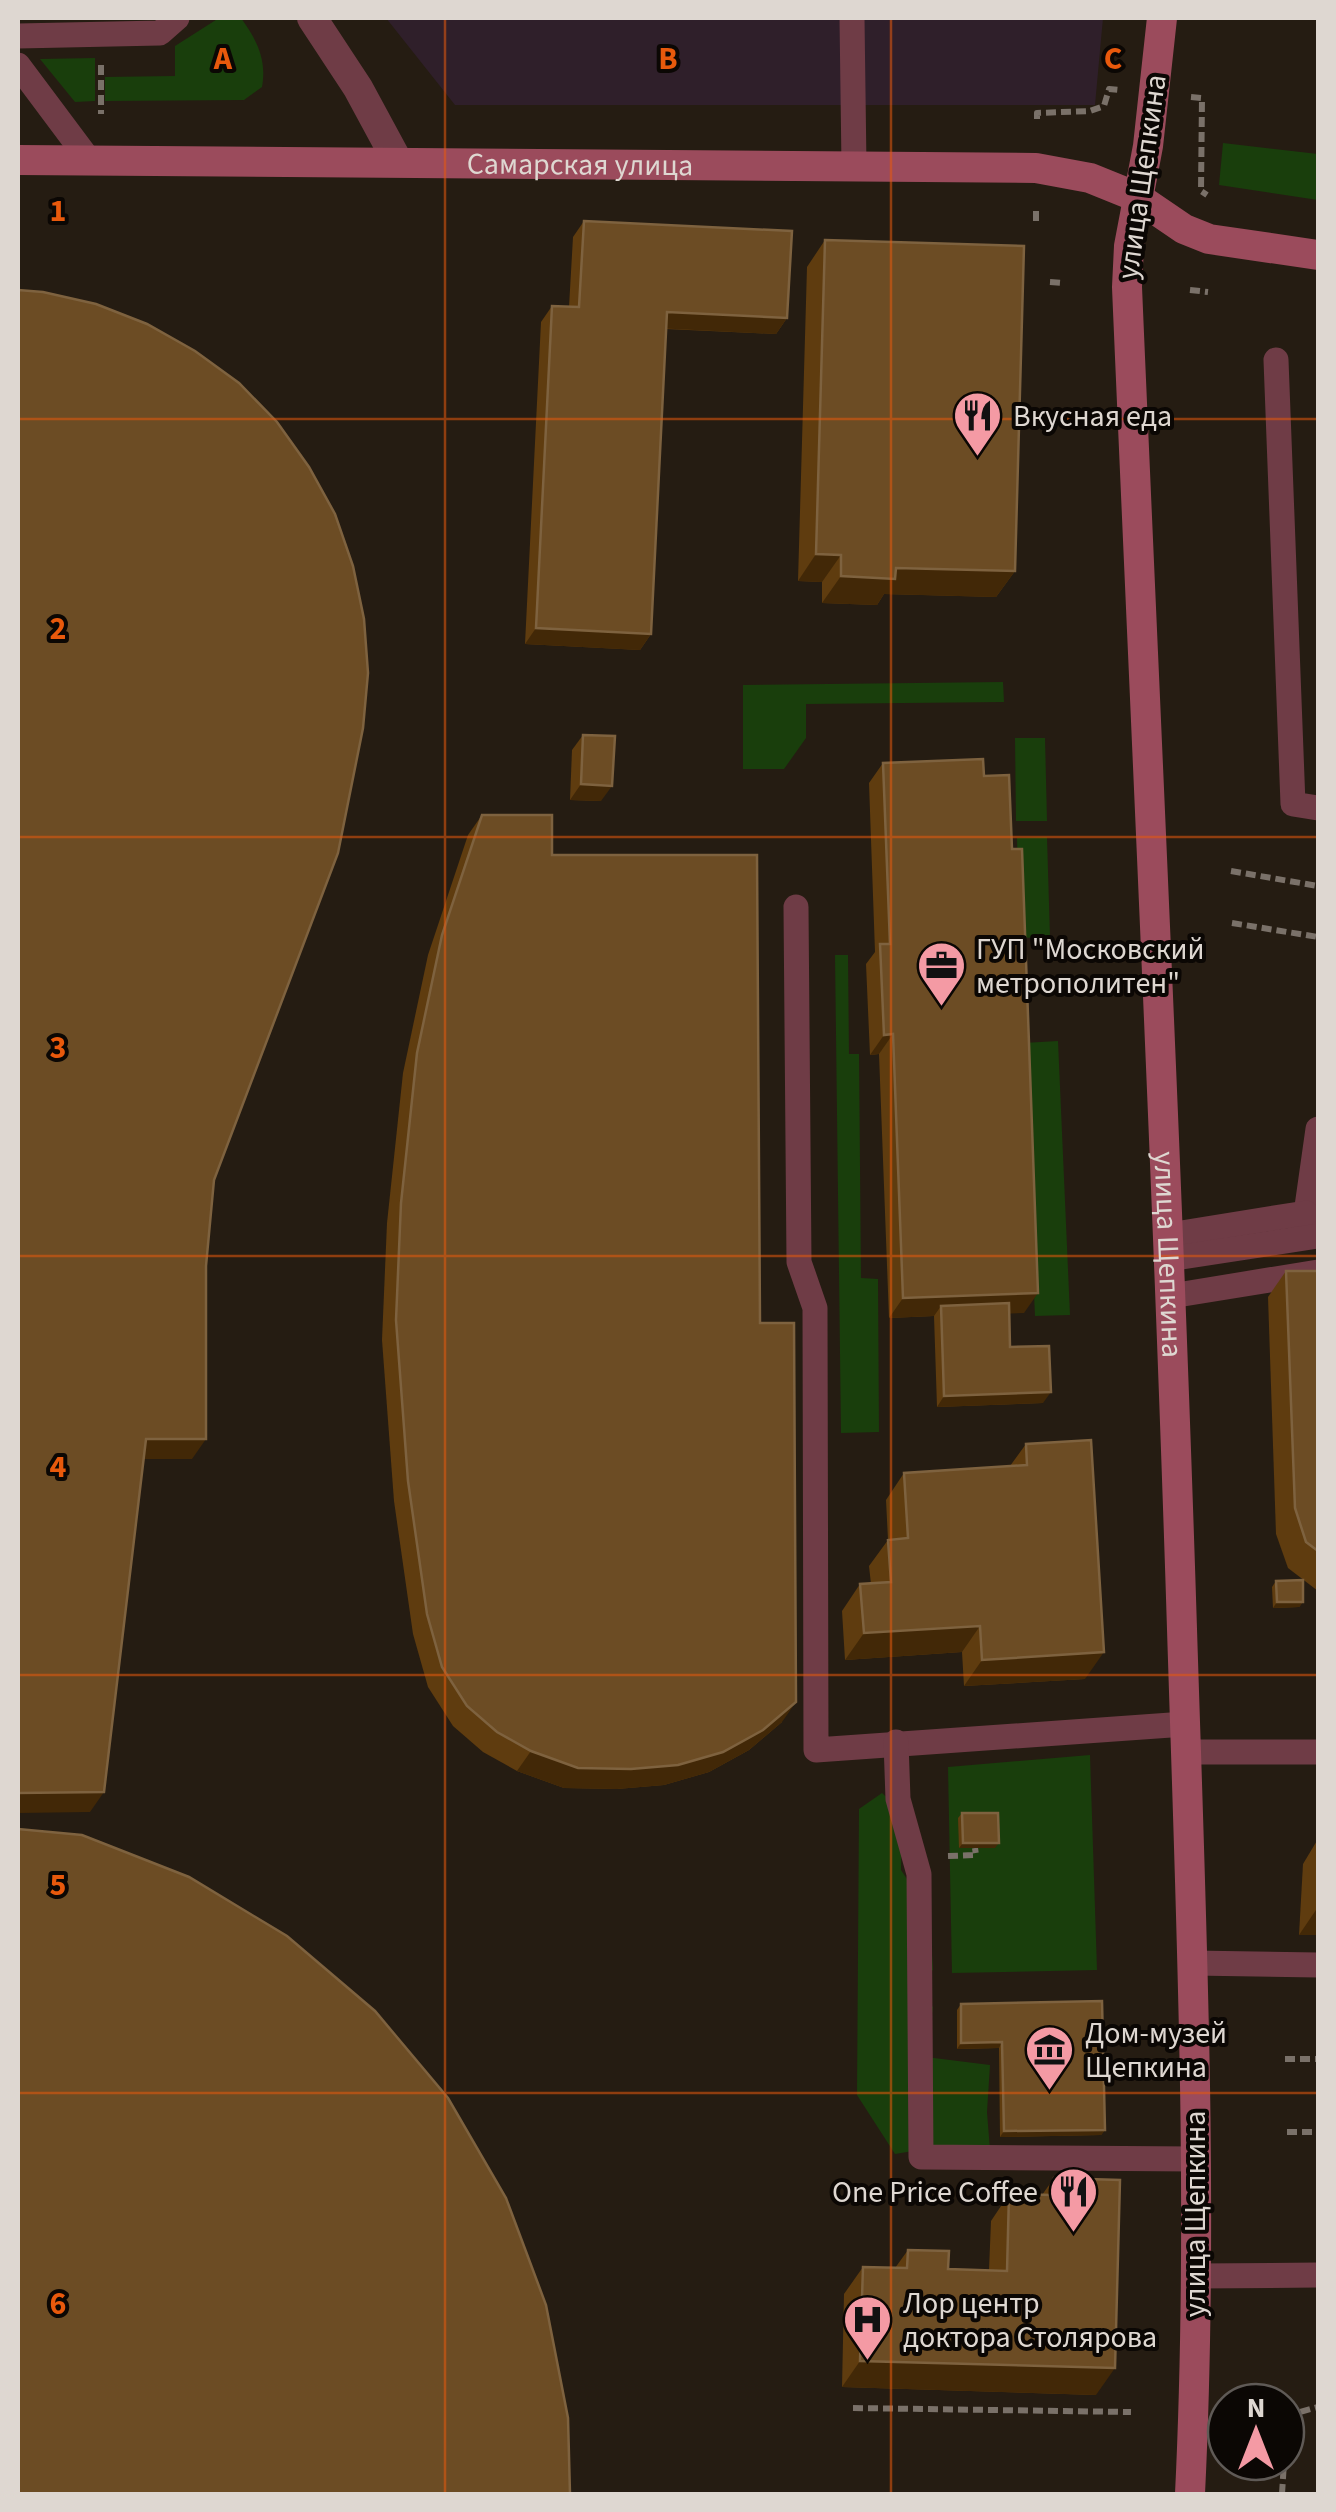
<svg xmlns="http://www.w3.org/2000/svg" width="1336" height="2512" font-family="'Source Sans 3',sans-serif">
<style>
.medical{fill:#2f1f2a}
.green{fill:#193e0c}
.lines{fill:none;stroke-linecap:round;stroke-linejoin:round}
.path{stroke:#7a7169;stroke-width:6;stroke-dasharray:10 5;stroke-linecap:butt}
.lane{stroke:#6f3c46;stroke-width:25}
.street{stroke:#6f3c46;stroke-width:30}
.secondary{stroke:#9b4b5c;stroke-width:30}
.wall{fill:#5f3c0f}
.shaded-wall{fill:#422807}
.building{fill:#6c4c24;stroke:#7e623f;stroke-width:2.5}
.grid{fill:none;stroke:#e8590c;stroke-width:2.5;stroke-opacity:0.55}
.labels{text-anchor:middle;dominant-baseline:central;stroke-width:8;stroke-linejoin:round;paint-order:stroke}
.street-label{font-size:30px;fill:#ded7d1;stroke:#0b0704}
.poi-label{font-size:30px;fill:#ded7d1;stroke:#0b0704;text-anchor:start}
.grid-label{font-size:32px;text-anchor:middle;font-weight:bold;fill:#e8590c;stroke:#0b0704;stroke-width:8;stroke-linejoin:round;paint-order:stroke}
</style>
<rect width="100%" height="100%" fill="#251c12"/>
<path class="medical" d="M386,18h717l-8,87h-640z"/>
<g class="green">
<path d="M219,18h22c16,22 26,42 21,69l-18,13 -139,1v-24l70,-1v-30z"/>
<path d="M95,58v43l-20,1 -35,-43z"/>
<path d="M1223,143l95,11v46l-99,-15z"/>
<path d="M1003,682l1,20 -198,2v34l-22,31h-41v-84z"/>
<path d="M1015,738h30l2,83h-31z"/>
<path d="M1047,837l3,100 -30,1 -3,-100z"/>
<path d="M835,955h13l1,99h10l2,224 17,1 1,153 -38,1z"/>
<path d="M1058,1041l12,274 -35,1 -12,-273z"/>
<path d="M1090,1755l7,215 -145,3 -4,-206z"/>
<path d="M882,1793l20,19 -1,58 15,23 15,46 2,31 -21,17 21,20 -7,50 64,8 -3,47 3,38 -59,-2 -36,6 -38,-59 2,-286z"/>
</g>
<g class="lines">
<g class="path">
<path d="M101,65v49"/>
<path d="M1191,97l11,1 -1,93 6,4"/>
<path d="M1037,119v-6l53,-2 14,-5 5,-17 10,1"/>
<path d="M1036,211v14"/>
<path d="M1050,282l14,1"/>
<path d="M1190,290l18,2"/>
<path d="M1231,871l87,15"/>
<path d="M1232,923l86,14"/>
<path d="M948,1856l28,-1 -1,-7"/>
<path d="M1285,2059h33"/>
<path d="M1287,2132h31"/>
<path d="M853,2408l278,4"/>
<path d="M1286,2416l32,-9"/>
<path d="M1286,2432l1,-16"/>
<path d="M1282,2494l2,-32"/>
</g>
<g class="lane">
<path d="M852,18l2,148"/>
<path d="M18,36l142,-3 17,-15"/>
<path d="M18,65l71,95"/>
<path d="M1276,360l17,444 25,4"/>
<path d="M796,907l3,355 16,46 1,442 369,-26"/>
<path d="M1304,1228l14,-99"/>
<path d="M1169,1235l137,-22"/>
<path d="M1169,1259l149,-23"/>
<path d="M1171,1296l147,-24"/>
<path d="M896,1742l2,57 21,75 2,283 274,2"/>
<path d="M1186,1752h132"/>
<path d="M1192,1963l126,2"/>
<path d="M1197,2276l121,-1"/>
</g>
<path class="street" d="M312,18l46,70 40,74"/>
<g class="secondary">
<path id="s1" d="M1162,18l-14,128 -19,100 -2,41c19,447 41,894 55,1342 9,288 22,577 8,865"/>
<path id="s2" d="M18,160l1018,8 54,10 47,19 47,32 25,10 109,16"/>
</g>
</g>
<g class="wall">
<path d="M584,221l203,97 -11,16 -110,-5 -15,305 -11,16 -115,-6 16,-322 11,-16 17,1 4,-70z"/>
<path d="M825,240l190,331 -19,26 -112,-3 -7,11 -55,-2v-21l-24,-1 9,-314z"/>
<path d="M583,735l18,66 -31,-1 2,-50z"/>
<path d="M883,763l101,13 40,537h-15l1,34 33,56 -106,4 -3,-91 -45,2 -10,-264 -9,1 -4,-91 9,-12 -6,-169z"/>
<path d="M482,815l70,40 208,468 22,399 -33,28 -40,22 -45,13 -47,4 -53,-1 -47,-17 -34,-19 -30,-26 -25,-39 -15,-53 -19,-133 -12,-161 5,-117 16,-150 25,-118 40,-120z"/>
<path d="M1286,1271h32v320l-30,-23 -12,-34 -8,-237z"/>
<path d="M1026,1444l59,235 -121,7 -2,-34 -117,8 -3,-49 18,-27h11l-2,-18 19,-26 -2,-40 18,-27 106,-7z"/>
<path d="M1276,1581l27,21 -4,5 -26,1 -1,-21z"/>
<path d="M962,1813l33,35h-36l-1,-30z"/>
<path d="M1318,1839v96h-19l4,-71z"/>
<path d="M961,2004l144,126 -4,5 -101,2 -1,-89 -42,1v-39z"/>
<path d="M1054,2178l42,217 -254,-8 2,-93 19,-27 32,1 13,-18 40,19 41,1 2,-49 18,-27 33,1z"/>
</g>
<g class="shaded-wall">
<path d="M667,312l120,6 -11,16 -120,-6z"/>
<path d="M816,554l25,1 -19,27 -24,-1z"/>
<path d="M896,568l119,3 -19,26 -112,-3 -7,11 -55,-2 19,-27z"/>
<path d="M536,628l115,6 -11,16 -115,-6z"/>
<path d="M581,784l31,2 -11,15 -31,-1z"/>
<path d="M893,1034l-14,20 -9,1 14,-20z"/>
<path d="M1038,1293l-14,20 -82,3 -1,-10 -7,10 -45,2 14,-20z"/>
<path d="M1051,1392l-8,11 -106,4 7,-11z"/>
<path d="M146,1439h60l-14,20h-60z"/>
<path d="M1277,1602h26l-4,5 -26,1z"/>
<path d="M980,1626l-18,26 -117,8 19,-27z"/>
<path d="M1104,1652l-19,27 -121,7 18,-26z"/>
<path d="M796,1702l-14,20 -33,28 -40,22 -45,13 -47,4 -53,-1 -47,-17 14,-20z"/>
<path d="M104,1792l-14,20 -72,1v-20z"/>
<path d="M963,1843h36l-4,5h-36z"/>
<path d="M1318,1907v28h-19z"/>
<path d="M1002,2042l-3,6 -42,1 4,-6z"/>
<path d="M1105,2130l-4,5 -101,2 4,-6z"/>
<path d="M860,2361l255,7 -19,27 -254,-8z"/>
</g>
<g class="building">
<path d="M584,221l208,10 -5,87 -120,-6 -16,322 -115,-6 16,-322 27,1z"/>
<path d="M825,240l199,6 -9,325 -119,-3 -1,11 -54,-3v-21l-25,-1z"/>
<path d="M18,290l25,2 53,12 51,20 48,27 44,32 38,39 32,45 26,47 18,52 11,53 4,54 -5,55 -25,125 -124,327 -8,86v173h-60l-42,353 -86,1z"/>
<path d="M583,735l32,1 -3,50 -31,-2z"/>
<path d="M983,759l1,17 25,-1 3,74h10l16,444 -135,5 -10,-264 -9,1 -4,-91h10l-7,-181z"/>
<path d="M482,815h70v40h205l3,468h34l2,379 -33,28 -40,22 -45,13 -47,4 -53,-1 -47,-17 -34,-19 -30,-26 -25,-39 -15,-53 -19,-133 -12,-161 5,-117 16,-150 25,-118z"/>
<path d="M1286,1271h32v280l-12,-9 -11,-34z"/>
<path d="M1009,1303l1,44 39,-1 2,46 -107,4 -3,-90z"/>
<path d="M1091,1440l13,212 -122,8 -2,-34 -116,7 -4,-49 31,-2 -3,-42 20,-2 -4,-65 123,-8 -1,-21z"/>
<path d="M1303,1580v22h-26l-1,-21z"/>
<path d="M962,1813h36l1,30h-36z"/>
<path d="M18,1829l64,6 107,42 98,59 88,75 73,87 58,100 40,107 22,113 2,76h-552z"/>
<path d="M1102,2001l3,129 -101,1 -2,-89 -41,1v-39z"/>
<path d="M1054,2178l66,2 -5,188 -255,-7 3,-94 44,1 1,-18 41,1 -1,18 59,2 2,-77 44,1z"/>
</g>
<path class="grid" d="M445,18v2476M891,18v2476M18,419h1300M18,837h1300M18,1256h1300M18,1675h1300M18,2093h1300"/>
<defs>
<symbol id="restaurant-pin" viewBox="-11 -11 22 30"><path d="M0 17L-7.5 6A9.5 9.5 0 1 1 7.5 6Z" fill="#f49aa4" stroke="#0b0704"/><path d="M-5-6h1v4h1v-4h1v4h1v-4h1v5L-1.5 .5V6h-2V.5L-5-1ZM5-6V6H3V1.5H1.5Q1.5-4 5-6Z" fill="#111"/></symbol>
<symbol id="office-pin" viewBox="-11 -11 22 30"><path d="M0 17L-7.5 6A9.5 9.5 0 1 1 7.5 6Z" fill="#f49aa4" stroke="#0b0704"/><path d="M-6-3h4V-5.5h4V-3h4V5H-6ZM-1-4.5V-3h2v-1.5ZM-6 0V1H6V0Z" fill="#111"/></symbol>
<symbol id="museum-pin" viewBox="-11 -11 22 30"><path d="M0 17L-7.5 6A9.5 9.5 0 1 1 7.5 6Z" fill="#f49aa4" stroke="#0b0704"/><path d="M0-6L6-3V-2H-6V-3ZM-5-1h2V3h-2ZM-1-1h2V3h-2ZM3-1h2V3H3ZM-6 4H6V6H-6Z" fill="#111"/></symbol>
<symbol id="hospital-pin" viewBox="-11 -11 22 30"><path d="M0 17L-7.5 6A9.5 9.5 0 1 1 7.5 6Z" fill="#f49aa4" stroke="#0b0704"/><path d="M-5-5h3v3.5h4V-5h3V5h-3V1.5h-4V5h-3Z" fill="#111"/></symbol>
</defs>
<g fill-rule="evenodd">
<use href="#restaurant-pin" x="950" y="388" width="55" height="75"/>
<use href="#office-pin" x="914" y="938" width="55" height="75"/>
<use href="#museum-pin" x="1022" y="2022" width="55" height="75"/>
<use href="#restaurant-pin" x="1046" y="2164" width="55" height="75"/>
<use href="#hospital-pin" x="840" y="2292" width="55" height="75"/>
</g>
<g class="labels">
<g class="street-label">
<text stroke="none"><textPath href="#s2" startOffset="562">Самарская улица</textPath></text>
<text transform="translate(1142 177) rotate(-82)">улица Щепкина</text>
<text stroke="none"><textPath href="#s1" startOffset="1240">улица Щепкина</textPath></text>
<text transform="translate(1195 2214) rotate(-90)">улица Щепкина</text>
</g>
<g class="poi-label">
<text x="1013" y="416">Вкусная еда</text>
<text x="976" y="949">ГУП "Московский<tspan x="976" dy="34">метрополитен"</tspan></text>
<text x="1085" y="2033">Дом-музей<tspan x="1085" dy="34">Щепкина</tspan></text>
<text x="1038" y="2192" text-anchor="end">One Price Coffee</text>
<text x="903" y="2303">Лор центр<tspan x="903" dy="34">доктора Столярова</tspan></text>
</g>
</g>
<g class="grid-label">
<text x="223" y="69">A</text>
<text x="668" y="69">B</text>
<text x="1113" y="69">C</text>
<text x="58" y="221">1</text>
<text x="58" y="639">2</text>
<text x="58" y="1058">3</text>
<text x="58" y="1477">4</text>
<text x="58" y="1895">5</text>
<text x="58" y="2314">6</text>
</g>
<rect width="1336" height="2512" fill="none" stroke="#ded7d1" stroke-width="40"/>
<g transform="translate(1256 2432)"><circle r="48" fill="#0b0704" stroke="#5f5a56" stroke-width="2.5"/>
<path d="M0-8L18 38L0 25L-18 38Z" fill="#f49aa4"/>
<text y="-15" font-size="28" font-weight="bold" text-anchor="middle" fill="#ded7d1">N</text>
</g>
</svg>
